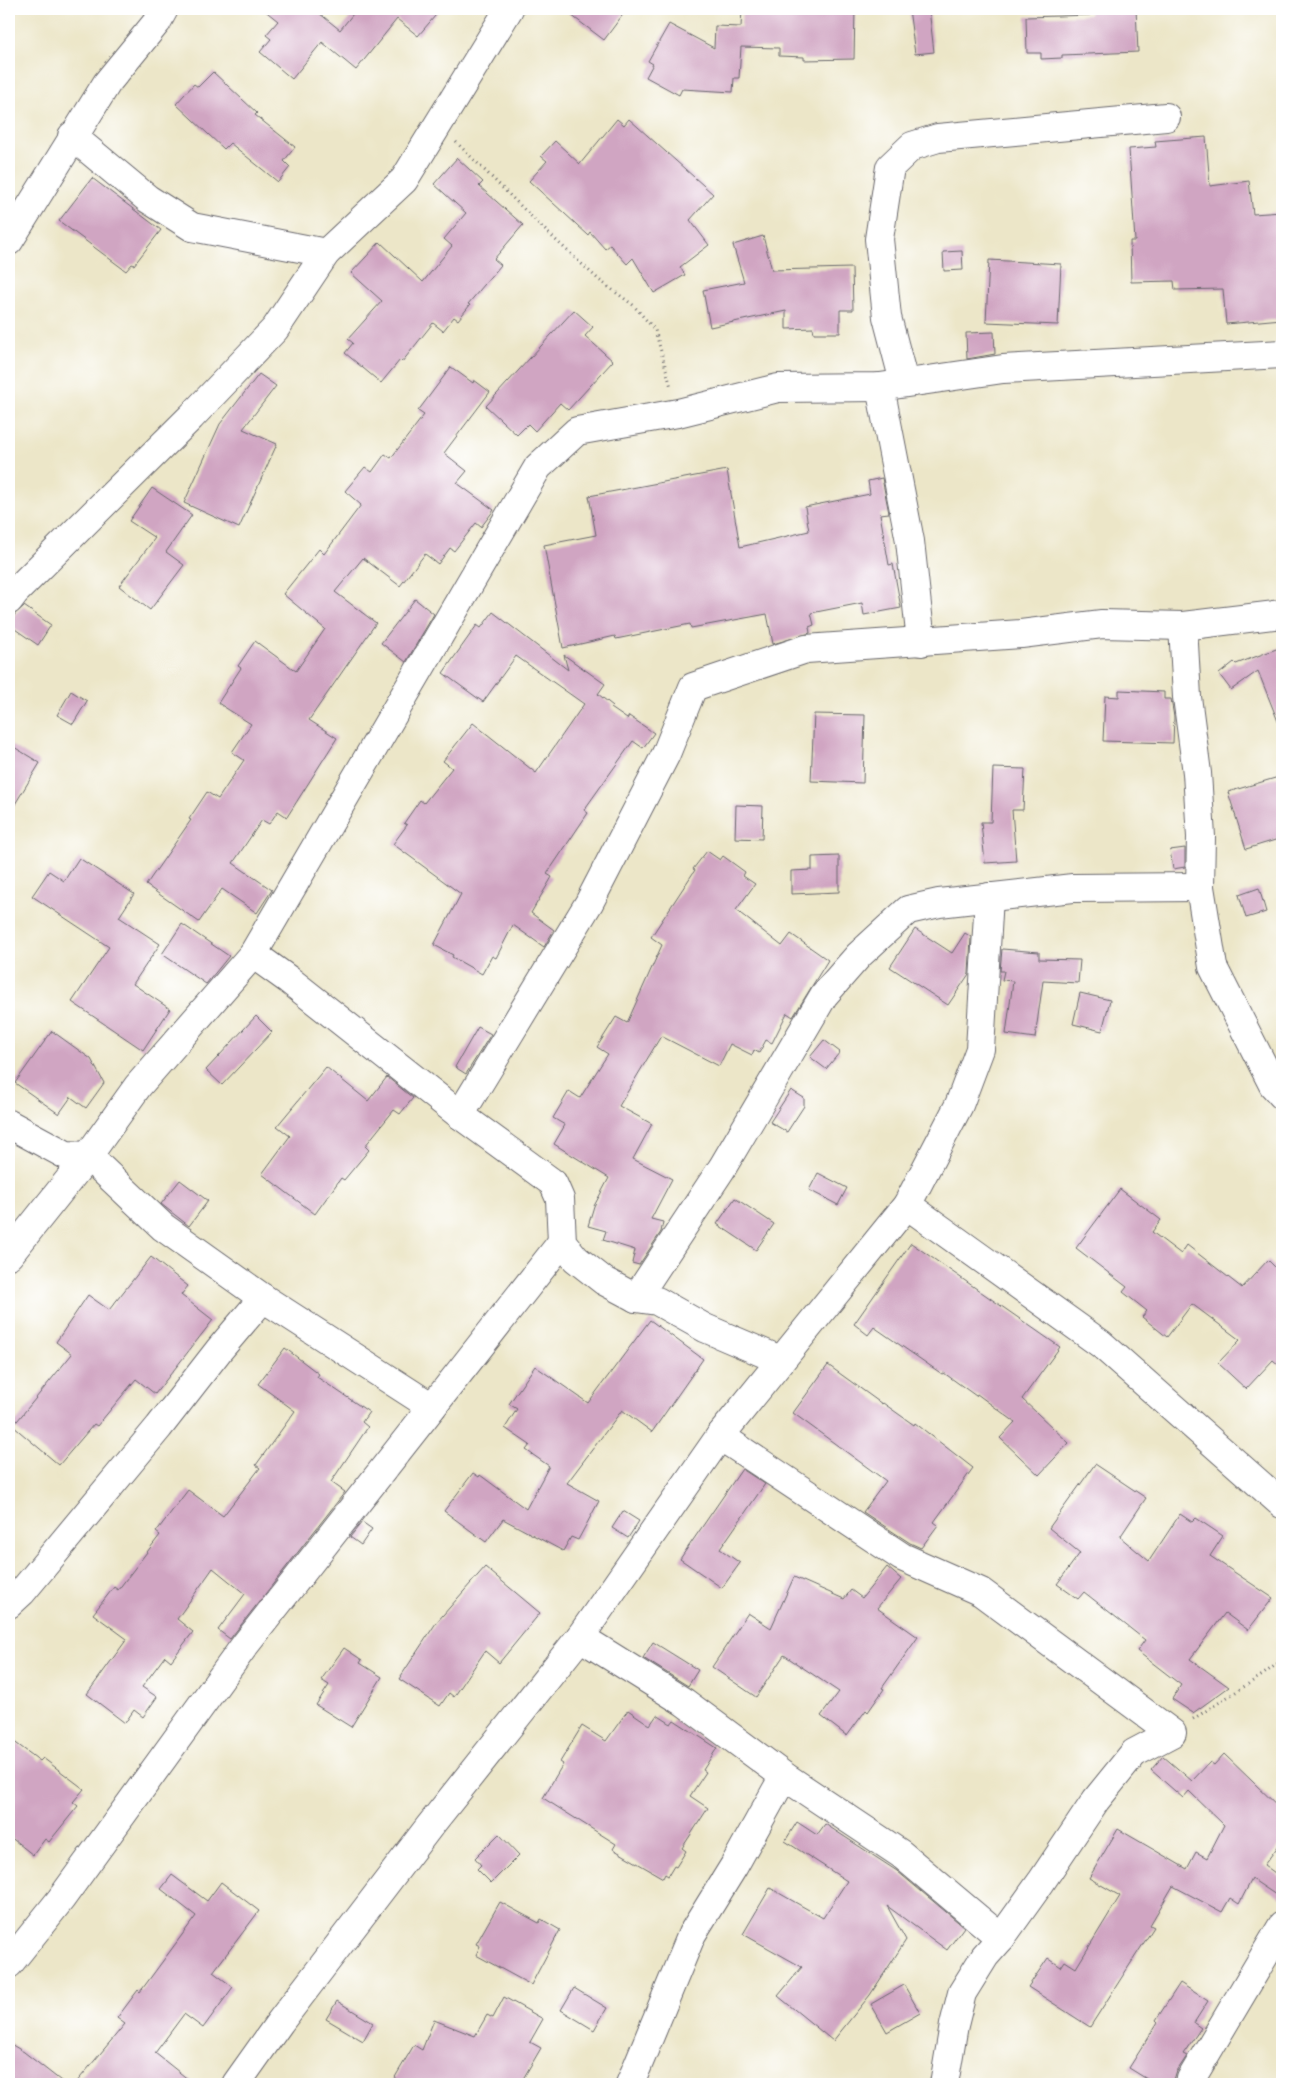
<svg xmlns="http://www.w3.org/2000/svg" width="1291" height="2093" font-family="'IM FELL DW Pica',serif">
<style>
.building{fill:#d0a5c2}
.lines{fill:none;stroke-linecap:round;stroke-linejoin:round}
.minor-casing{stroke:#69676c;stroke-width:30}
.path{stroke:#69676c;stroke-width:3;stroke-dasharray:1 4;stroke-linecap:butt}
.minor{stroke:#fff;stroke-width:28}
</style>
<rect width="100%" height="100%" fill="#fff"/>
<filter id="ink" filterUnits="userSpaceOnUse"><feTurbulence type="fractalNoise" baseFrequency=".02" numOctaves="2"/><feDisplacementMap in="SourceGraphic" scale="10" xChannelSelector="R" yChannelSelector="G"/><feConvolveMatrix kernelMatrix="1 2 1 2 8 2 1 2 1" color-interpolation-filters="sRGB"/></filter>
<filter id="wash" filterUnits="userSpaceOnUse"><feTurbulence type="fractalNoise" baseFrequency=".0096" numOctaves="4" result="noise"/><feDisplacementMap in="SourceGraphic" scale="20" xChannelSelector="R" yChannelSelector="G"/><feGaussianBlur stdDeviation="1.12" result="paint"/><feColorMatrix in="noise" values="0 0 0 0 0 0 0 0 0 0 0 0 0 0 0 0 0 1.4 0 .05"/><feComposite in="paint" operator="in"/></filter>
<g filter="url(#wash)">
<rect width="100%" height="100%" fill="#ece6c8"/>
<g id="blocks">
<g class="building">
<path d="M263,9h51l26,21 17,-21h84l-23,27 -21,-17 -41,51 -34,-28 -30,37 -32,-27 11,-13 -5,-4 12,-14z"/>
<path d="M563,9h64l-23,31z"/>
<path d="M742,9h113l-1,50 -50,1v-3l-25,-1v-8l-38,-1 -2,31h-5l-1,14 -51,-3 -3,6 -33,-18 7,-13 -5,-3 21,-37 45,24 1,-22 26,1z"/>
<path d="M909,9h20l5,43 -19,2z"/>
<path d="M1136,9l2,43 -76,3v3l-21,1v-6h-14l-1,-36 64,-2v-4z"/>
<path d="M213,72l44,41 -2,2 40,32 -11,14 6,6 -12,15 -48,-39 -6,6 -48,-45 18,-20 4,3z"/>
<path d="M617,119l7,6 5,-6 84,75 -23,26 19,25 -29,22 5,8 -31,18 -21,-35 -6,6 -17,-19 -5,4 -15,-17 -2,3 -59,-54 18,-20 -6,-5 14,-15 25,23z"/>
<path d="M1206,137l4,49 39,-5 4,33 29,-2v107l-56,5 -3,-35 -48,1 -1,-9 -43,1 -1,-41h5l-6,-92 27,-2 -1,-6z"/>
<path d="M457,158l26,24 -4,4 44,39 -29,34 7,6 -33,39 2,1 -12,15 -4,-3 -11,14 -10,-8 -31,39 -2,-2 -19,23 -36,-30 8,-10 -5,-4 34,-38 -31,-28 29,-31 43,40 29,-36 -8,-7 22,-26 -32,-29z"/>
<path d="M92,178l69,52 -27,35 -2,-1 -6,7 -67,-50z"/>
<path d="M763,236l9,34 80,-2 1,42h-13v23h-26l-1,-5 -27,1v-18l-76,16 -7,-37 41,-8 -11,-37z"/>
<path d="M962,251l1,19 -19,1 -1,-19z"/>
<path d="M989,260l72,4 -3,61 -72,-3z"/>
<path d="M574,310l19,17 -8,9 28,25 -45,49 -8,-7 -25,28 -7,-7 -11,11 -31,-29z"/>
<path d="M994,332l1,22 -28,5 -1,-26z"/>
<path d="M451,367l22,16 1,-3 16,12 -46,61 23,18 -10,12 37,27 -13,17 -5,-4 -22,28 -4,-3 -12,16 -13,-10 -25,32 -37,-28 -28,34 41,31 -67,97 28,18 -50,79 -9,-6 -9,13 -7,-4 -29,43 39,27 -15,23 -35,-24 -23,33 -53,-37 45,-65 -2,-1 18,-27 11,7 26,-39 -12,-8 19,-28 -33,-21 23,-35 -3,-2 17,-25 41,30 29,-42 -42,-35 36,-45 5,5 37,-49 -16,-14 20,-24 7,5 13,-18 6,4 33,-43 -6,-4z"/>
<path d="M259,374l17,12 -33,43 34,15 -38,84 -55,-25 36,-79z"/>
<path d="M727,470l13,77 69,-16 -4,-24 65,-13 -2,-13 14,-3 7,35 -9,1 9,51 4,-1 8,44 -37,7 -2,-12 -51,10 3,12 -5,2 1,6 -37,11 -6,-30 -76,14 -1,-4 -74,15 -1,-3 -52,12 -19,-103 52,-10 -7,-39z"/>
<path d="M152,488l40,27 -26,37 18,13 -34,45 -31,-24 36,-48 -26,-17z"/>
<path d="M415,599l19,15 -28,48 -25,-19z"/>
<path d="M24,606l27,19 -13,20 -29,-20 6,-11z"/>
<path d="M493,612l75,58 -4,-15 41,29 -7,10 15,12 -2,2 16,11 2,-3 25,17 -11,15 -10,-7 -49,69 4,3 -41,61 5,3 -21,36 23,17 -10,17 -31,-22 -17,33 -4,-2 -10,18 -30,-17 1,-2 -19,-10 27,-51 -68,-50 14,-19 -3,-2 16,-23 4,3 28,-35 -9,-7 30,-38 63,50 48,-69 -68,-48 -33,46 -40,-29 34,-48 4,3z"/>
<path d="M1279,648l3,11 -1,70 -23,-58 -27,19 -12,-16 15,-12 2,2z"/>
<path d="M1119,690l45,2v7h7l3,18 -1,26 -70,-2 2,-45 14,1z"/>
<path d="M71,691l16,10 -14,23 -16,-9z"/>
<path d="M814,714l51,1 -2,68 -52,-2z"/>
<path d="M9,744l31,19 -31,51z"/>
<path d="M993,768l32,1 -2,41h-11l4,51 -31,2 -4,-41h10z"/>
<path d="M1282,776v62l-36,11 -18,-57z"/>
<path d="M736,805l27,1 -1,33 -27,-1z"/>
<path d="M1185,848v19l-12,2 -3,-19z"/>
<path d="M707,851l13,9 3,-4 22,16 -2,4 12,8 -19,26 46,36 9,-12 37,26 -35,57 -6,-4 -15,30 -6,-3 -7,13 -5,-3 -2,5 -22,-11 -11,22 -58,-30 -42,70 33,18 -19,35 39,20 -21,40 12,3 -2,10 -22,33 -7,-2 3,-13 -32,-10 3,-9 -18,-5 6,-20 15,-28 -55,-34 11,-19 -12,-7 16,-27 11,7 17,-27 11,-17 -11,-7 19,-30 11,6 35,-78 -11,-8 44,-67 -2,-1z"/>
<path d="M839,856v36l-48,2v-23l21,-1v-13z"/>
<path d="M79,858l55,36 -15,23 41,27 -27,40 37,25 -27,41 -71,-48 37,-55 -77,-51 17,-25 15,10z"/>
<path d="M1259,888l7,24 -20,6 -7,-23z"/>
<path d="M182,924l47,32 -23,28 -44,-30z"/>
<path d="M915,929l37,24 13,-20 6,4 -2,37 -21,31 -58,-38z"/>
<path d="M1002,949l37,3v7l41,1 -2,23 -35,-2 -8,57 -29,-4 7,-53 -11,-1 2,-9h-4z"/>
<path d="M1080,993l30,7 -8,31 -29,-7z"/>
<path d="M256,1016l16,16 -50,53 -16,-15z"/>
<path d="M478,1027l13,7 -25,40 -11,-7z"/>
<path d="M52,1031l39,28 13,24 -18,25 -15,-11 -12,17 -44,-31z"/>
<path d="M824,1040l16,12 -14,17 -16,-12z"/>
<path d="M326,1067l42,34 19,-24 26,21 -13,16 -6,-4 -29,36 4,4 -25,30 -3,-2 -26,36 -53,-40 28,-38 -13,-10z"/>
<path d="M791,1090l13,8v8l-17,26 -17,-10z"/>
<path d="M818,1173l29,15 -9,17 -29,-15z"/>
<path d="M180,1180l28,21 -19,25 -28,-22z"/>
<path d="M1120,1189l41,31 -9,12 29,22 6,-9 55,43 26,-28 14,14v94l-9,-8 -27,29 -28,-26 22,-23 -48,-36 -25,33 -25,-20 5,-6 -24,-19 4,-5 -51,-39z"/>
<path d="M735,1198l39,26 -18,26 -39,-26z"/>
<path d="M911,1243l149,104 -38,52 47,44 -30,32 -39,-37 15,-16 -38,-28 -1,2 -32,-23 -2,1 -68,-47 -6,8 -14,-11z"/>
<path d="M151,1257l37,29 -7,9 32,25 -58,74 -19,-15 -39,47 -3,-2 -35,41 -46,-39 59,-72 -16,-12 32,-47 21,15z"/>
<path d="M650,1320l53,39 -51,73 -30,-22 -55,73 32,18 -21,39 -7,-3 -8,14 -60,-32 -17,23 -42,-31 29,-38 6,4 1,-2 46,34 23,-43 -23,-16 4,-5 -25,-17 12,-19 -8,-5 26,-38 53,37z"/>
<path d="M285,1348l34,26 -2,3 52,35 -7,10 6,5 -37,55 14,10 -115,147 -12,-9 27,-36 -32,-26 -36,51 16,13 -22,29 -6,-5 -23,31 15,10 -14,20 -9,-7 -9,13 -38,-29 40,-55 -34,-25 21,-27 4,3 42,-55 -4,-3 32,-42 35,26 37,-48 -4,-3 39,-54 -37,-27z"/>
<path d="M828,1365l54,39 1,-1 31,22 1,-2 58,45 -39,54 4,3 -17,23 -11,-5 -47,-31 23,-31 -93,-68z"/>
<path d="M1095,1464l51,34 -26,39 29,24 31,-47 12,8 4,-4 27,18 -13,20 63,42 -25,32 -23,-17 -35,46 39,28 -36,26 -21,-14 9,-14 -44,-34 8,-11 -61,-48 -6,7 -21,-15 23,-31 -31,-25z"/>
<path d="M742,1469l23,15 -45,65 20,14 -18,25 -42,-29z"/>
<path d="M623,1511l16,10 -11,17 -16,-10z"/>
<path d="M362,1522l10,7 -11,16 -11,-8z"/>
<path d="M485,1567l55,46 -41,50 -14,-12 -31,46 -5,-4 -9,13 -41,-27 37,-56z"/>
<path d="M887,1567l14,12 -24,29 41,29 -36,51 2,1 -16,23 -2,-2 -19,26 -26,-20 18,-24 -55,-37 -28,42 -44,-30 36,-54 23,15 23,-51 50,22 7,-9 11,8z"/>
<path d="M653,1642l45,28 -10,16 -45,-28z"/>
<path d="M344,1648l18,12 -2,3 22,14 -31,50 -35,-22 13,-20 -8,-5z"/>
<path d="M628,1710l22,15 7,-10 14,9 3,-4 43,28 -14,22 3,2 -16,24 18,12 -26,40 4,3 -10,16 -2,-1 -6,10 -3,-2 -2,4 -50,-29 3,-5 -73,-46 20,-34 -3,-2 22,-36 24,15z"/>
<path d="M9,1738l31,23 3,-3 41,31 -11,13 5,4 -29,36 -4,-3 -12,16 -24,-19z"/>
<path d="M1224,1754l58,56v31l-18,24 18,13v21l-30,-20 -13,25 -9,-6 -8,14 -49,-26 -23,39 4,2 -64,100 -62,-40 20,-29 13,9 4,-6 11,7 44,-72 -31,-18 29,-49 69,40 9,-17 11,6 17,-33 -35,-34 -6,7 -32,-28 12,-14 29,25 18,-19 4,3z"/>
<path d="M797,1822l20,13 8,-11 72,47 67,56 -17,23 -60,-44 19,34 -36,55 -37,46 -55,-45 24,-29 -59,-33 27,-46 53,30 24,-37 -62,-40z"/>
<path d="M499,1834l20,21 -28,28 -14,-14 4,-4 -6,-7z"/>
<path d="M172,1875l35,26 14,-19 38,29 -46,61 20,15 -19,26 -11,15 -19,-14 -29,39 39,31h-119l50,-60 -8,-6 21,-28 2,2 56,-76 -35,-27z"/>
<path d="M500,1902l39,21 2,-4 19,11 -29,55 -55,-30 4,-9 -4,-2z"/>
<path d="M1180,1983l28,18 -14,22 7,5 -18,26 4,2 -10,15 -4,13h-18l-26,-16 29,-46 -2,-2z"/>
<path d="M904,1985l16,28 -33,19 -16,-28z"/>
<path d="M574,1988l33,20 -13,22 -33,-20z"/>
<path d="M504,1997l39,22 -13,23 11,6 -21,36h-129l23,-39 8,5 12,-30 41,16 12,-21 6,3z"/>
<path d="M337,2001l36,22 -10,18 -37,-22z"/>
<path d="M9,2043l15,9 41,32h-56z"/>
</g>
</g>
</g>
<g filter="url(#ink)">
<use href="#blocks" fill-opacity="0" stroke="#69676c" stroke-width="1"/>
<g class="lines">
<defs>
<g id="minor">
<path d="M72,136l76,63 44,28 134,26"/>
<path d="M9,241l98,-158 50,-61 7,-13"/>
<path d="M904,382l-17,-65 -8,-78 11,-72 22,-21 26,-8 228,-21"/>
<path d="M880,387l30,154 11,101"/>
<path d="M9,600l6,-8 176,-175 84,-88 51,-76 78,-73 105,-171"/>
<path d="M1183,626l4,71 10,76 4,64 -1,50 13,80 60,118 9,10"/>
<path d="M253,954l36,26 171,135 93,68 7,16 2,43 14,17 28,22 32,17 21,3 48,27 75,32"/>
<path d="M460,1115l129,-212 77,-149 27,-67 113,-38 215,-15 81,-10 81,2 99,-12"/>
<path d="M9,1124l57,31 22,1 75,71 100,71 169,109"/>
<path d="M907,1205l194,139 181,160"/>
<path d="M9,1255l79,-99 50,-70 115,-132 285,-487 39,-36 101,-18 100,-25 102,-1 123,-18 279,-15"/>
<path d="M636,1298l86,-130 102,-173 35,-40 49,-45 31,-7 134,-15 127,-1"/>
<path d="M720,1436l182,121 79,35 191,141 -38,20 -38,47 -55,82 -40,56 -16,18 -23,37 -8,32 -10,59"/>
<path d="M9,1604l13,-12 137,-165 60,-77 44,-52"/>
<path d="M580,1637l104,65 100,74 117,78 100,84"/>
<path d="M9,1964l52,-65 184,-254 317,-403"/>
<path d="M236,2084l44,-62 149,-195 151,-190 140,-201 187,-231 52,-100 21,-56 9,-152"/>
<path d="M630,2084l62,-150 42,-68 50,-90"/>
<path d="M1190,2084l1,-5 91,-153"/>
</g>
</defs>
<use href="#minor" class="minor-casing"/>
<g class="path">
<path d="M456,142l91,90 52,48 34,25 22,25 16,57"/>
<path d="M1193,1719l71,-45 18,-14"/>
</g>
<use href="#minor" class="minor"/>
</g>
</g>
<rect width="1291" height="2093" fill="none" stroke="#fff" stroke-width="30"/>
</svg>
